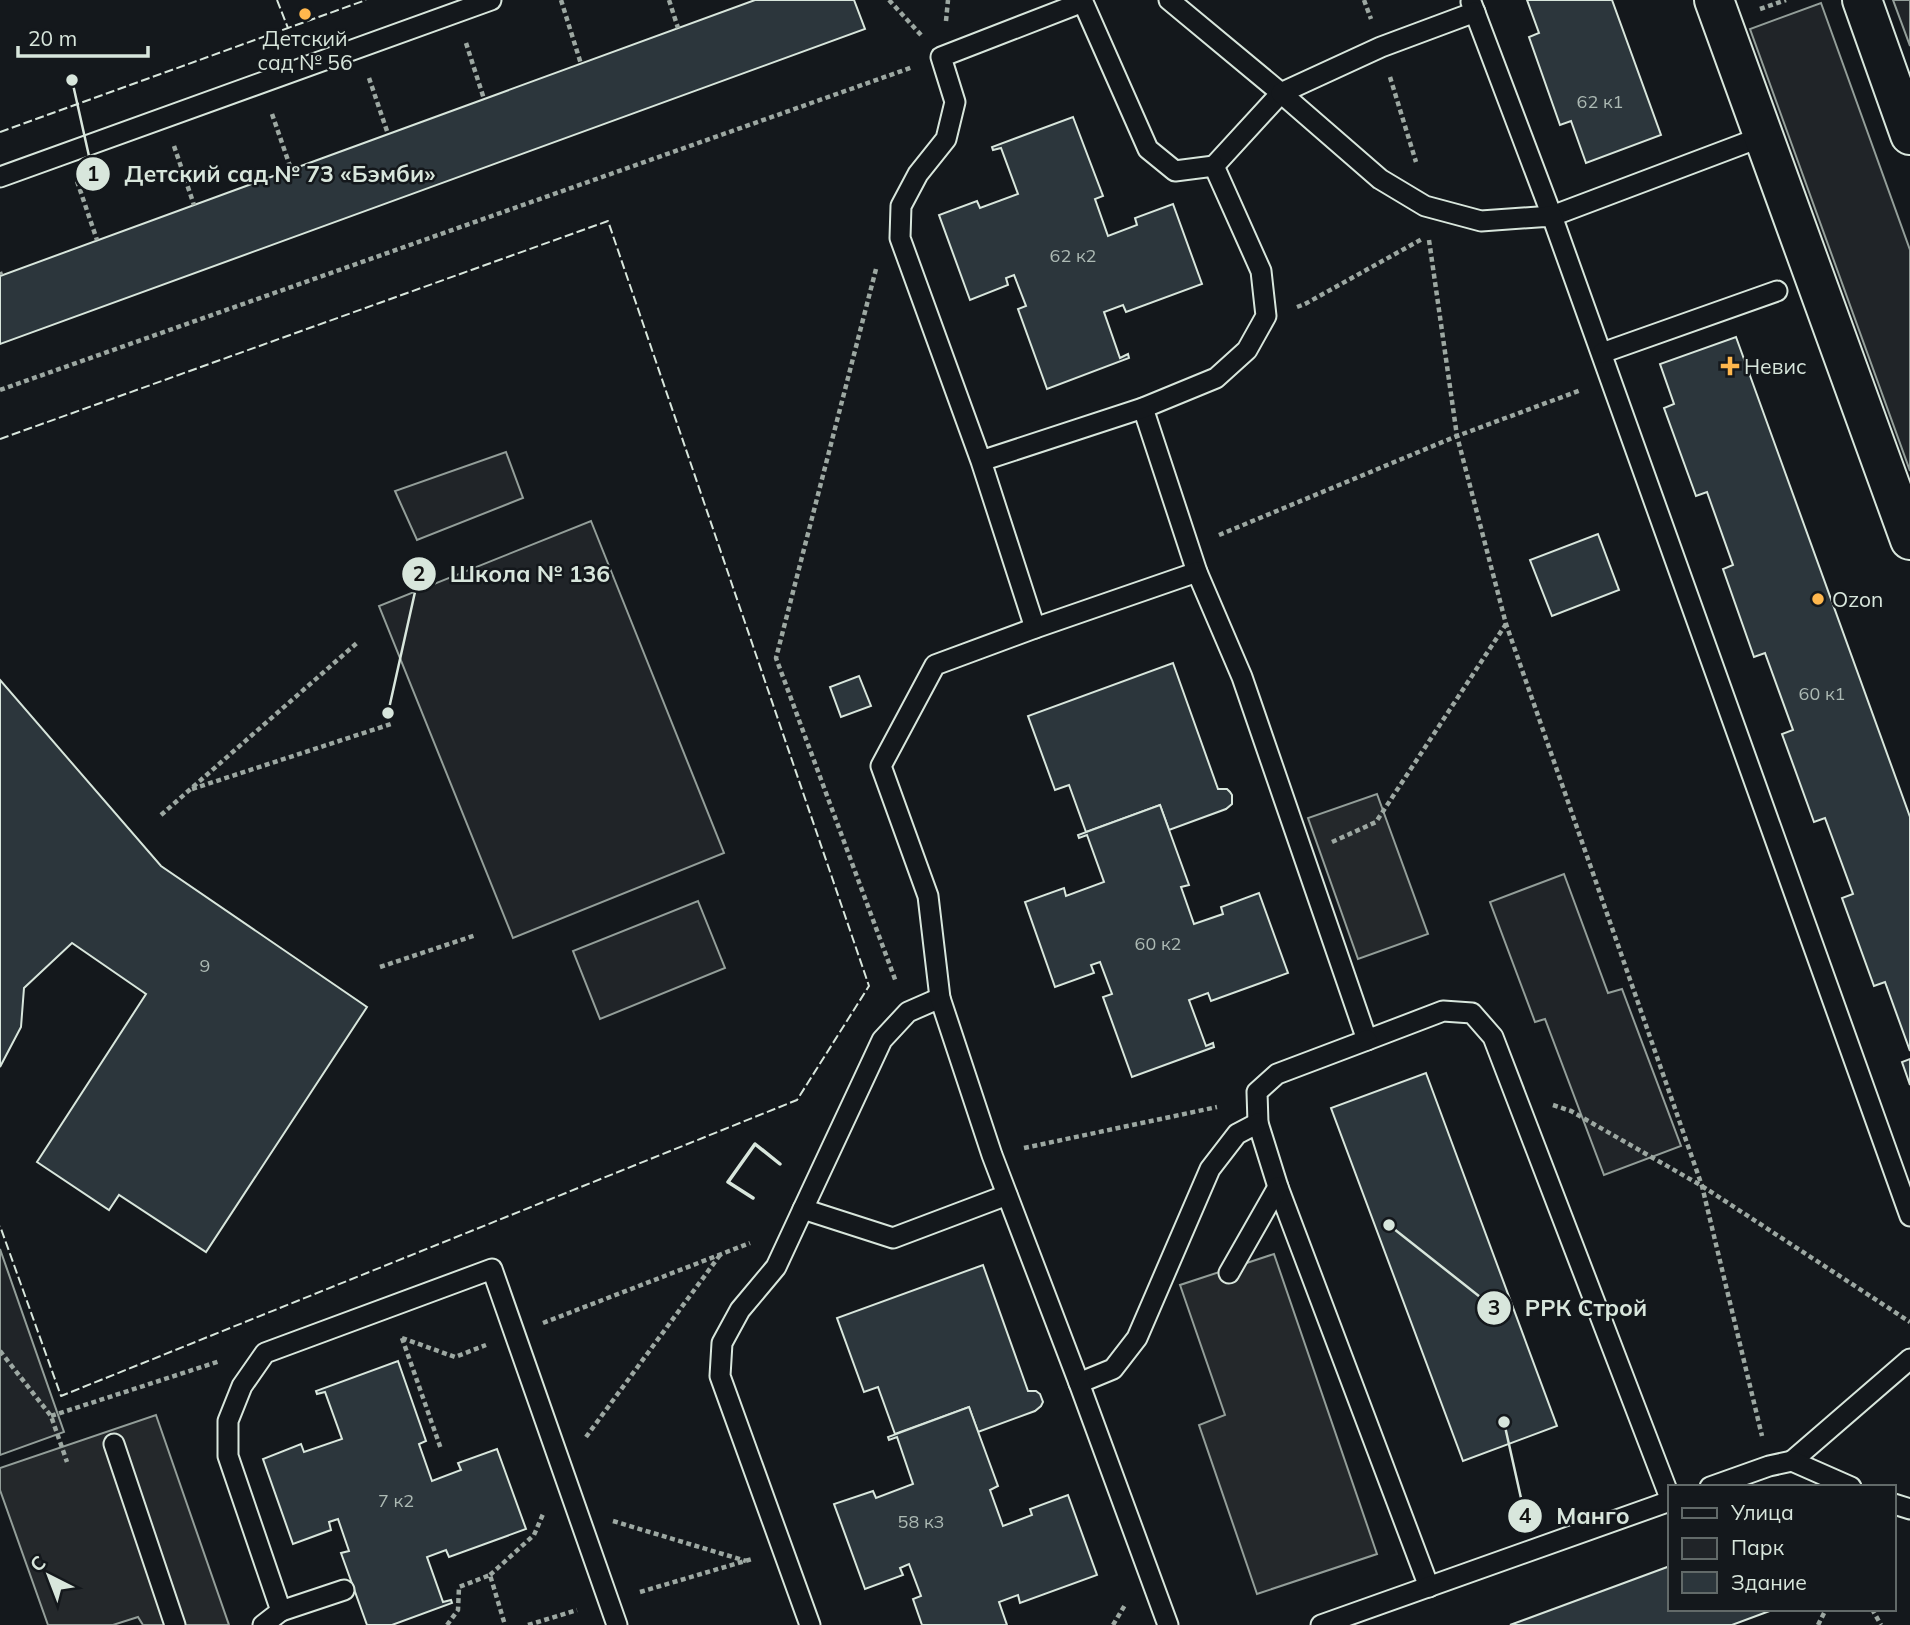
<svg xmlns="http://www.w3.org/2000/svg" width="1910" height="1625" font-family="Mulish,sans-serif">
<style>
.green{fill:#202428;stroke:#939e99;stroke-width:2}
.parking{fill:#24282b;stroke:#939e99;stroke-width:2}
.building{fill:#2c363c;stroke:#d8e6dc;stroke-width:2}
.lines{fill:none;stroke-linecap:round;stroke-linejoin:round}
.service-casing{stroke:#d8e6dc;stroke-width:23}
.minor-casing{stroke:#d8e6dc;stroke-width:42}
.secondary-casing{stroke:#d8e6dc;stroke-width:42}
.path{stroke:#9da8a2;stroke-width:4.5;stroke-dasharray:5 3.5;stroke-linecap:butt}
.service{stroke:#14181c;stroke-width:19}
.minor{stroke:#14181c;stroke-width:38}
.secondary{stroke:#14181c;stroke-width:38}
.fence{stroke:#d8e6dc;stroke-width:2;stroke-dasharray:9 3.5;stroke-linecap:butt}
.wall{stroke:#d8e6dc;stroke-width:3.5}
.poi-dot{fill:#ffb74d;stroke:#14181c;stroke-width:2.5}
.labels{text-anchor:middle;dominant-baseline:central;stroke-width:5;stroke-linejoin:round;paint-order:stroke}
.number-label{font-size:18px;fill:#adbab4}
.poi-label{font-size:21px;fill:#d8e6dc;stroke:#14181c;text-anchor:start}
.leader{fill:none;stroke:#d8e6dc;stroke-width:2.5}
.callout-dot{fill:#d8e6dc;stroke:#14181c;stroke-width:2.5}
.mark-label{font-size:21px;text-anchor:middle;font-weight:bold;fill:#111}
.callout-label{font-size:23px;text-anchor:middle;font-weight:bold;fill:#d8e6dc;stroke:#14181c;stroke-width:5;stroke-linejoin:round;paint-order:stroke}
</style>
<rect width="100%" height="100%" fill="#14181c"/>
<g class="green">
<path d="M1893,0h17v46z"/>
<path d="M1821,3l89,247v221l-160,-442z"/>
<path d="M506,452l17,46 -106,42 -22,-49z"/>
<path d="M591,521l133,332 -211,85 -134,-332z"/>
<path d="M1564,874l44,119 14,-4 59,157 -77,29 -59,-156 -10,3 -45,-120z"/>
<path d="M698,901l27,67 -125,51 -27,-68z"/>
<path d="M0,1249l64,183 -64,23z"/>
</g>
<g class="parking">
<path d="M1377,794l51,140 -70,25 -50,-141z"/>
<path d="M1274,1254l103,300 -120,40 -58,-169 26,-10 -45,-130z"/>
<path d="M156,1415l73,210h-86l-5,-8 -25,8h-65l-48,-135v-22z"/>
</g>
<g class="building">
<path d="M755,0h99l11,29 -865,315v-68z"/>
<path d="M1527,0h85l49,135 -75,28 -15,-42 -11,4 -31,-88 10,-4z"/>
<path d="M1073,117l30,79 -8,3 13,37 29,-11 -2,-7 38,-14 29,80 -76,28 -3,-7 -19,7 16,46 8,-4 1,4 -82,31 -29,-80 8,-3 -12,-31 -8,3 2,7 -38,15 -31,-85 38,-14 3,7 38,-14 -17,-46 -8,2 -1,-3z"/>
<path d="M1736,337l174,480v234l-25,-69 -11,4 -32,-88 11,-4 -28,-76 -11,4 -32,-88 11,-4 -28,-77 -11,4 -31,-88 10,-4 -26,-73 -11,4 -32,-88 10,-4 -14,-40z"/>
<path d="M1598,534l21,56 -67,26 -22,-56z"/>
<path d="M1173,663l45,126h9l3,3 2,3v9l-6,5 -57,21 -9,-25 -74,27 -17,-47 -14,5 -27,-74z"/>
<path d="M859,676l12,30 -30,11 -11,-30z"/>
<path d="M0,680l161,186 206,141 -161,245 -87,-57 -10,15 -72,-48 109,-168 -74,-51 -48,45 -3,39 -21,40z"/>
<path d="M1160,805l29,80 -8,2 13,37 29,-10 -2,-7 38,-14 29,80 -77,28 -3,-8 -19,7 17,46 7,-3 1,4 -82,30 -29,-80 9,-3 -12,-32 -9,3 3,8 -39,14 -30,-85 39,-14 2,8 38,-14 -17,-47 -8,3 -1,-3z"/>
<path d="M1910,1059v26l-8,-23z"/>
<path d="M1426,1073l131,353 -94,35 -132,-353z"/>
<path d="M983,1265l45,126h8l4,3 3,8 -2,4 -6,5 -57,21 -9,-25 -74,27 -17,-47 -14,5 -27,-74z"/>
<path d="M398,1361l28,80 -7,3 13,37 29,-11 -3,-7 39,-14 29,80 -77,28 -3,-7 -19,7 16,45 8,-2 1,3 -60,22h-25l-26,-72 8,-2 -11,-32 -9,3 2,8 -38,14 -30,-85 38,-15 3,8 38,-13 -17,-47 -8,2 -1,-3z"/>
<path d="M969,1407l29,79 -8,4 13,36 29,-11 -2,-6 38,-14 29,80 -77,28 -2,-8 -19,7 8,23h-85l-9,-26 8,-3 -12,-32 -9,4 3,7 -38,14 -31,-85 39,-13 3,7 37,-14 -16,-47 -8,3 -1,-3z"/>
<path d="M1670,1566v43h105l-43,16h-222z"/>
</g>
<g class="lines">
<defs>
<g id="service">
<path d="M1169,0l112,93 -67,73"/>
<path d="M1471,2l81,214 212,-80"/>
<path d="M1475,12l-94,35 -100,46 99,86 45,27 56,15 71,-5 358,1000"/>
<path d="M0,177l491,-177"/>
<path d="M1602,353l175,-62"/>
<path d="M1143,408l54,164 45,105 125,363 76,-29 29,2 21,24 177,461"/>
<path d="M981,461l162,-53 73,-30 31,-28 19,-34 -5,-45 -47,-105 -39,5 -27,-22 -65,-147 -142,55 14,45 -9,37 -28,35 -17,32 -1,32 81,223 54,167"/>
<path d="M1367,1040l-90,34 -20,18 1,31 20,64 151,400"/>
<path d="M803,1209l79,-169 26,-28 32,-14"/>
<path d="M1229,1273l49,-86"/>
<path d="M1079,1383l34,-14 24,-31 73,-169 27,-35 21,-11"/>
<path d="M114,1444l61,181"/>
<path d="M1792,1461l118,-102"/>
<path d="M1710,1487l59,-21 23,-5 59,26"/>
<path d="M1894,1504l16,5"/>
<path d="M281,1611l63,-21"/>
<path d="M263,1625l18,-14 -53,-155v-35l14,-35 23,-33 227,-84 125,356"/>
<path d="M810,1625l-90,-249 2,-33 18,-33 36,-43 27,-58 90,29 114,-43"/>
<path d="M1168,1625l-89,-242 -87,-228 -52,-157 -12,-102 -47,-130 54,-101 100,-37 162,-56"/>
<path d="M1321,1625l349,-124"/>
</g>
<path id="minor" d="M1714,0l196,540"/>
<path id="secondary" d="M1862,0l48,135"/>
</defs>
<use href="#service" class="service-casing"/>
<use href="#minor" class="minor-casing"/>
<use href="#secondary" class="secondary-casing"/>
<g class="path">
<path d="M561,0l20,64"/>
<path d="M669,0l9,28"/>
<path d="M889,0l32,35"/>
<path d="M1364,0l7,19"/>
<path d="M1760,9l26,-9"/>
<path d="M946,21l2,-21"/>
<path d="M466,43l18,56"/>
<path d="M1390,77l26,85"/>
<path d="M369,78l19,56"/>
<path d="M272,114l19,55"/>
<path d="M174,146l20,59"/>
<path d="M77,181l20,59"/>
<path d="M1429,240l28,196 49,188 196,562 60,250"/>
<path d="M876,269l-100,389 120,324"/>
<path d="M0,272l1,3"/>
<path d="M1297,307l8,-3 117,-65"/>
<path d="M0,390l913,-323"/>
<path d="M1219,535l238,-99 124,-46"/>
<path d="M192,789l199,-65"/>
<path d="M161,815l197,-173"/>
<path d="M1332,842l44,-20 130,-198"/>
<path d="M380,967l96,-32"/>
<path d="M1553,1105l18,6 131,75 208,136"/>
<path d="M1024,1148l193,-41"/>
<path d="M543,1323l207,-80"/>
<path d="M402,1338l53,19 31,-12"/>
<path d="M402,1338l39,111"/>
<path d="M0,1351l51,65 16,46"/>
<path d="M51,1416l169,-55"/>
<path d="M586,1437l134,-182"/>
<path d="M613,1521l133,40"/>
<path d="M490,1575l44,-40 9,-21"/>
<path d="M640,1592l112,-33"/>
<path d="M1872,1609l9,16"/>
<path d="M447,1625l11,-15 1,-23 31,-12 15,50"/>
<path d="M528,1625l49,-15"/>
<path d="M1113,1625l12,-20"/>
<path d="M1818,1625l8,-16"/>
</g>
<use href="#service" class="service"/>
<use href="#minor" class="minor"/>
<use href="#secondary" class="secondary"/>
<g class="fence">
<path d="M277,0l11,28 78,-28"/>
<path d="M0,132l288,-104"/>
<path d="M0,439l608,-218 261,765 -72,114 -736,296 -61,-170"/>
</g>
<path class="wall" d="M753,1198l-25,-16 27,-38 25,20"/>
</g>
<g class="poi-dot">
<circle cx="305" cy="14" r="7"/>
<path d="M1726.5 355.5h7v7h7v7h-7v7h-7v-7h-7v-7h7z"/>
<circle cx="1818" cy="599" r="7"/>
</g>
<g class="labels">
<g class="number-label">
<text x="1600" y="101">62 к1</text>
<text x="1073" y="255">62 к2</text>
<text x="1822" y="693">60 к1</text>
<text x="1158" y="943">60 к2</text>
<text x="205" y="965">9</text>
<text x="396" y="1500">7 к2</text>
<text x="921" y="1521">58 к3</text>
</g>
<g class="poi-label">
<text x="305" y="38" text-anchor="middle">Детский<tspan x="305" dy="24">сад № 56</tspan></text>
<text x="1744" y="366">Невис</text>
<text x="1832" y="599">Ozon</text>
</g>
</g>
<path class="leader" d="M72 80L93 174M388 713L419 574M1389 1225L1494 1308M1504 1422L1525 1516"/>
<g class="callout-dot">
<circle cx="72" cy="80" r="7"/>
<circle cx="388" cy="713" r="7"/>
<circle cx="1389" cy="1225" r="7"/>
<circle cx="1504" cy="1422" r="7"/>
<circle cx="93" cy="174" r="18"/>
<circle cx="419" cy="574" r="18"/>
<circle cx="1494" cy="1308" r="18"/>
<circle cx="1525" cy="1516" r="18"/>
</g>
<g class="mark-label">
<text x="93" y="181">1</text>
<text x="419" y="581">2</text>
<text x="1494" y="1315">3</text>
<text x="1525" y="1523">4</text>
</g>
<g class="callout-label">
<text x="280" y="182">Детский сад № 73 «Бэмби»</text>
<text x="530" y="582">Школа № 136</text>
<text x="1586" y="1316">РРК Строй</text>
<text x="1593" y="1524">Манго</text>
</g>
<rect x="1668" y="1485" width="228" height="126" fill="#14181c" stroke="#626a69" stroke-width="2"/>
<rect x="1682" y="1508" width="35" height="10" fill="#14181c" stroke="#626a69" stroke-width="2"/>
<text x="1731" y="1520" font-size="21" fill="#d8e6dc">Улица</text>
<rect x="1682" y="1538" width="35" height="21" fill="#202428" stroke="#626a69" stroke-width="2"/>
<text x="1731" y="1555" font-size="21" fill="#d8e6dc">Парк</text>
<rect x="1682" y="1572" width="35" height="21" fill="#2c363c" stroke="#626a69" stroke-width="2"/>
<text x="1731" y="1590" font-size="21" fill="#d8e6dc">Здание</text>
<g transform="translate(49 1576) rotate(318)" stroke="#14181c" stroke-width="5" paint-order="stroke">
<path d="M0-5L12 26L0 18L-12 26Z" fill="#d8e6dc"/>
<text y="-10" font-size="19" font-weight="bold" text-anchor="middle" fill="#d8e6dc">С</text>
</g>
<path d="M18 46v10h130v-10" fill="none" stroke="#d8e6dc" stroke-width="3.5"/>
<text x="28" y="46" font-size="21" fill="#d8e6dc" stroke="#14181c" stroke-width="5" paint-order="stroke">20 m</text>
</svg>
